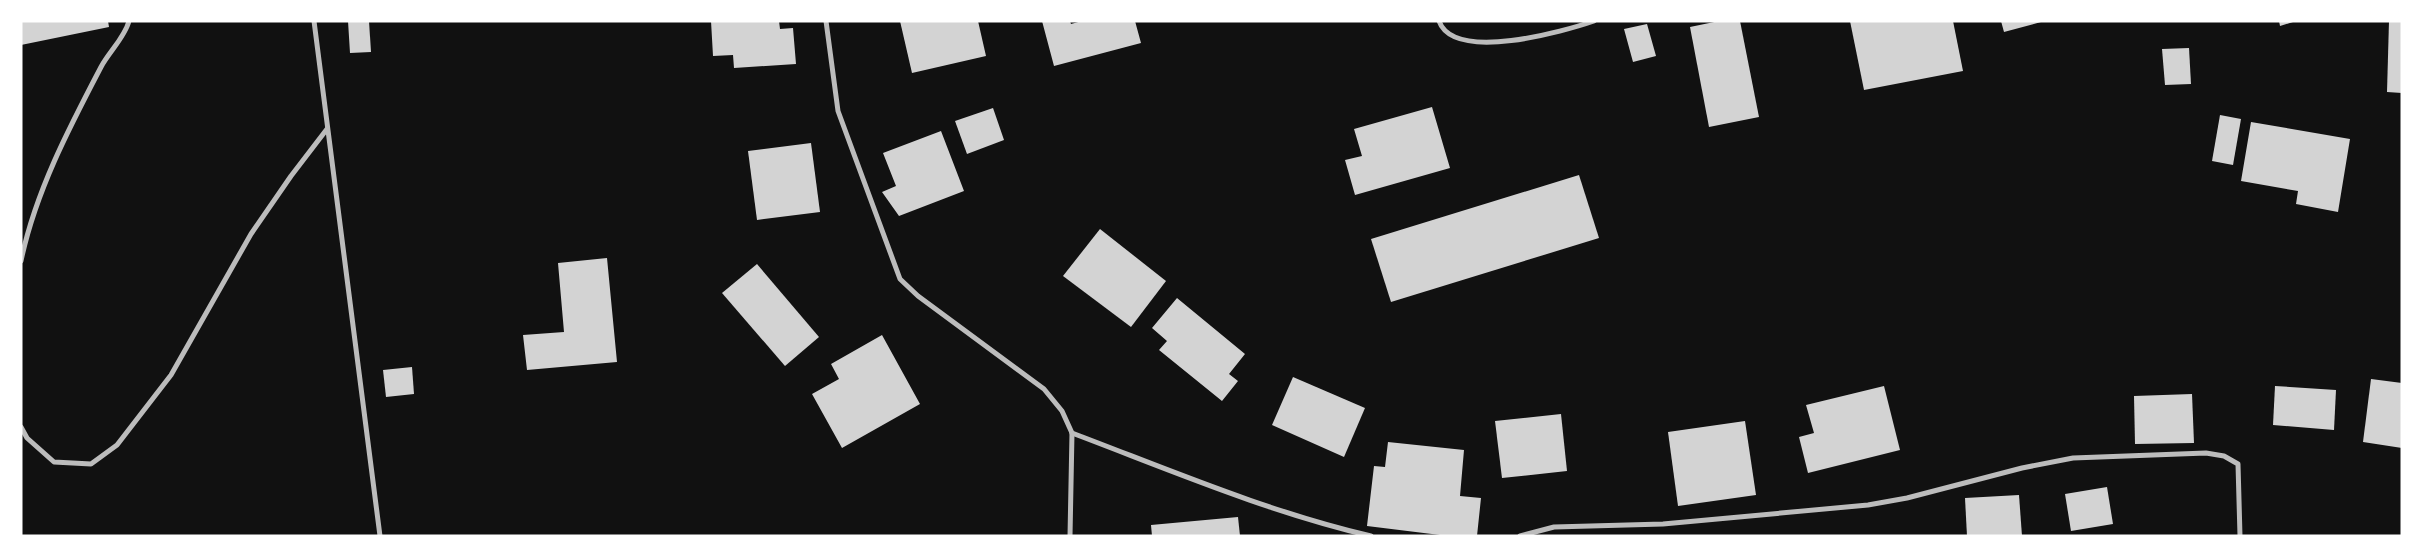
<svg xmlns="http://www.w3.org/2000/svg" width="2423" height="557" font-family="'Playfair Display',serif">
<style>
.building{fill:#d3d3d3}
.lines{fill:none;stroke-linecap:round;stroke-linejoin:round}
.minor{stroke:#bcbcbc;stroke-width:5}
</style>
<rect width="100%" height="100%" fill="#111"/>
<g class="building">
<path d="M21,21h87l1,6 -88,18z"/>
<path d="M348,21h21l2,31 -21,1z"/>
<path d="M711,21h68l1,8 13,-1 3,36 -62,4 -1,-13 -20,1z"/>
<path d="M900,21h78l8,35 -74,17z"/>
<path d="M1042,21h28l1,3 11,-3h53l6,22 -87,23z"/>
<path d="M1719,21h21l19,96 -50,10 -19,-100z"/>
<path d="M1850,21h103l10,50 -99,19z"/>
<path d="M2001,21h40v1l-37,10z"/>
<path d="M2279,21h14v1l-13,4z"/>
<path d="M2389,21h13v72l-15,-1z"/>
<path d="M1647,24l9,32 -23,6 -9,-33z"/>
<path d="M2189,48l2,36 -26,1 -3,-36z"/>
<path d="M1432,107l18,61 -95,27 -10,-35 17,-4 -8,-27z"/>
<path d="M993,108l11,32 -37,14 -12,-33z"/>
<path d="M2220,115l21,4 -8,46 -21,-4z"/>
<path d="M2251,122l99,17 -12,73 -42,-8 2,-13 -57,-10z"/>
<path d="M941,131l23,60 -65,25 -17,-24 14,-6 -13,-33z"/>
<path d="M811,143l9,69 -63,8 -9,-69z"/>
<path d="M1579,175l20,63 -208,64 -20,-63z"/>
<path d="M1100,229l66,52 -35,46 -68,-51z"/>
<path d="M607,258l10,104 -90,8 -4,-35 41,-3 -6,-69z"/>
<path d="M757,264l62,73 -34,29 -63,-73z"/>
<path d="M1177,298l68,56 -16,20 9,7 -16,20 -63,-51 8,-9 -15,-13z"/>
<path d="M882,335l38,69 -78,44 -30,-54 27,-15 -8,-15z"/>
<path d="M412,367l2,27 -28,3 -3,-27z"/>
<path d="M1293,377l72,31 -21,49 -72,-32z"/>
<path d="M2371,379l31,4v65l-39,-6z"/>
<path d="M1884,386l16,64 -92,23 -9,-36 15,-4 -8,-28z"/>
<path d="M2275,386l61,4 -2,40 -61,-5z"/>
<path d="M2192,394l2,49 -59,1 -1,-48z"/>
<path d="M1561,414l6,57 -65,7 -7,-57z"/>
<path d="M1745,421l11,74 -78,11 -10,-74z"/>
<path d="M1388,442l76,8 -4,46 21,2 -4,38h-29l-81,-10 7,-60 11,1z"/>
<path d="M2107,487l6,37 -42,7 -6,-37z"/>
<path d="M2019,495l3,41h-55l-2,-38z"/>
<path d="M1238,517l2,19h-88l-1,-11z"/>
</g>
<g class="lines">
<g class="minor">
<path d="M314,21l66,515"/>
<path d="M826,21l12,90 62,168 18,17 126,93 18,22 10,22 -2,103"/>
<path d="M1439,21c15,42 126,10 155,0"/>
<path d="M21,261c14,-68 48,-133 80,-194 8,-15 24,-30 28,-46"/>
<path d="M21,427l6,11 27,24 37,2 26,-19 54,-70 80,-141 40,-58 36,-47"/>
<path d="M1072,433c98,37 196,79 299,103"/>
<path d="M1520,536l34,-9 109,-3 205,-19 39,-7 115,-30 51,-10 133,-5 18,3 14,8 2,72"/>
</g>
</g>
<rect width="2423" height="557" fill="none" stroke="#ffffff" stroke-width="45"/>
</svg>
